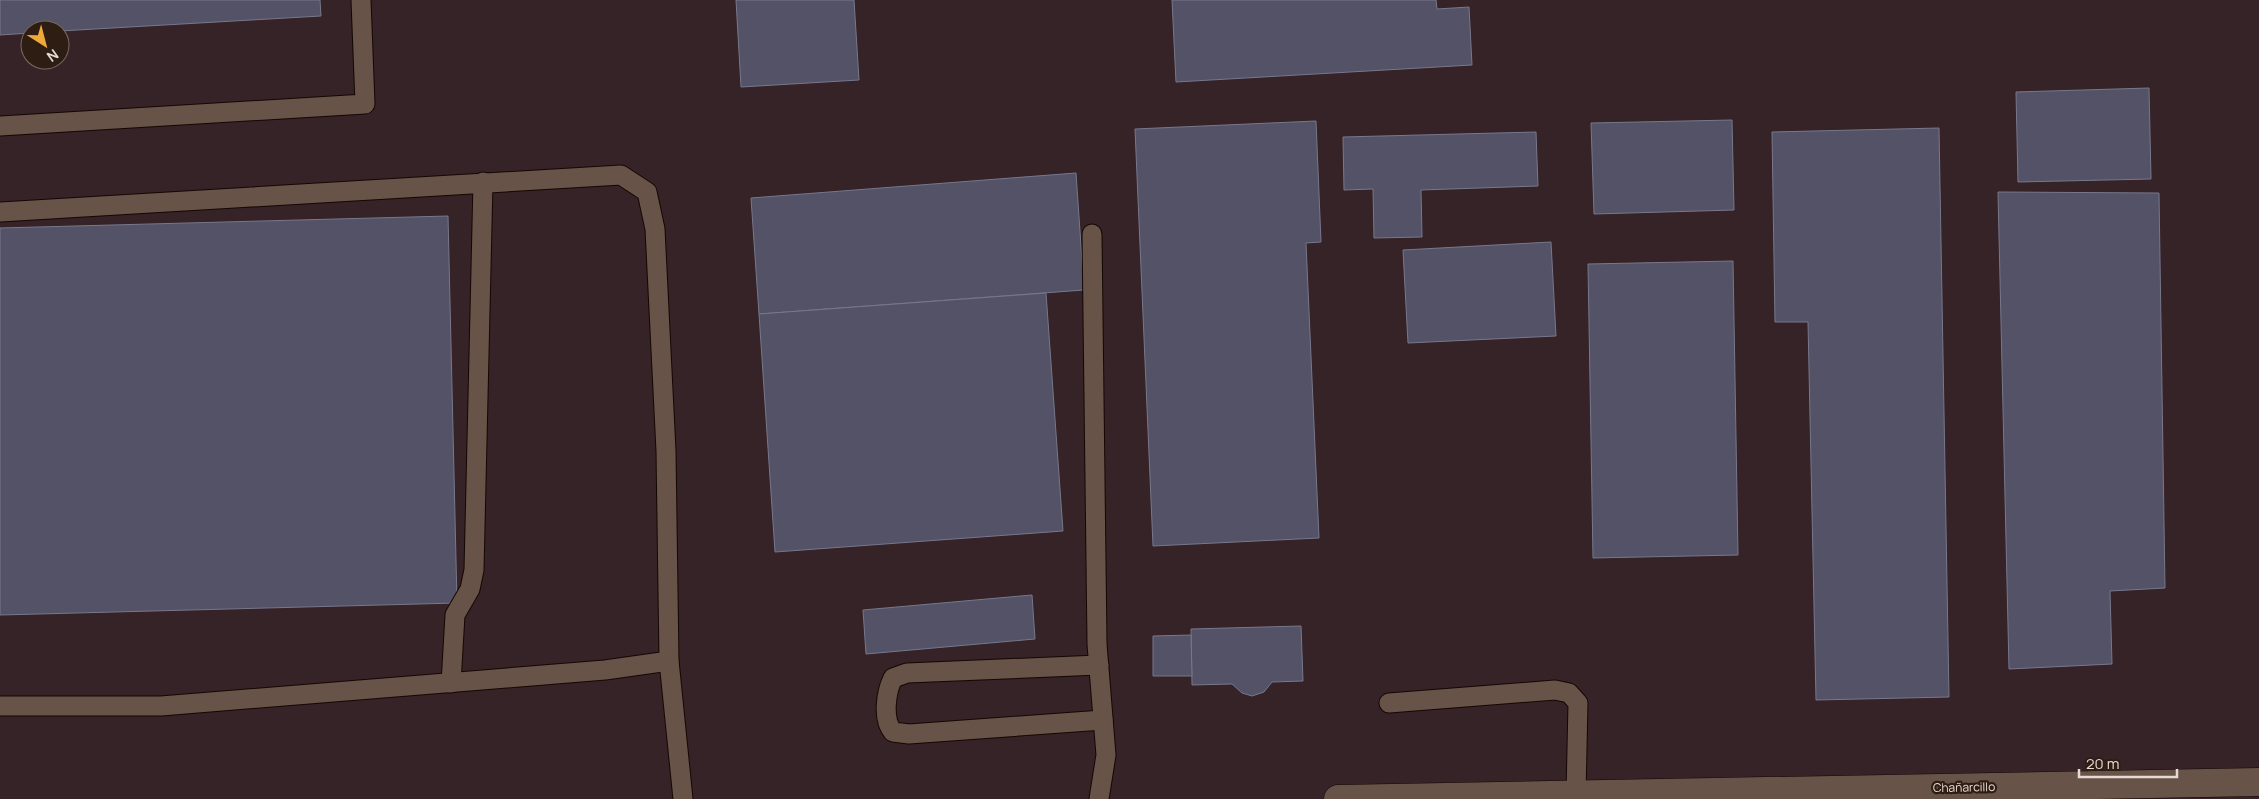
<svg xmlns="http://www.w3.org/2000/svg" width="2259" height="799" font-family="Manrope,sans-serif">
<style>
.industrial{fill:#352328;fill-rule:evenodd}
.building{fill:#535266;stroke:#78788c}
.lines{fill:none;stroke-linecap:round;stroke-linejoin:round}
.service-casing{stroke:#150702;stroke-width:21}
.minor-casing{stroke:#150702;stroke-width:29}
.service{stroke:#675348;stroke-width:19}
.minor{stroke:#675348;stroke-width:28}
.labels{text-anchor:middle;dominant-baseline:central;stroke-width:4.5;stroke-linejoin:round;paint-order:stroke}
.street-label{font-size:12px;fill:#e6dbd4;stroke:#2e1d13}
</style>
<rect width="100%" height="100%" fill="#2e1d13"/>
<path class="industrial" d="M0,0h2259v799h-2259zM30,30h30v30h-30z"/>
<g class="building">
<path d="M0,0h320l1,16 -261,15 -30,-1v3l-30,2z"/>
<path d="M736,0h118l5,80 -118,7z"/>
<path d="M1172,0h264l1,9 32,-2 3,58 -296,17z"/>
<path d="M2149,88l2,91 -133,3 -2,-90z"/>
<path d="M1732,120l2,90 -140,4 -3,-91z"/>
<path d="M1316,121l5,121 -15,1 13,295 -166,8 -18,-417z"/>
<path d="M1939,128l10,569 -133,3 -8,-378h-33l-3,-190z"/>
<path d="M1536,132l2,54 -117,4 1,47 -48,1 -1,-49 -29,1 -1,-53z"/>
<path d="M1076,173l8,117 -325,24 -8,-116z"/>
<path d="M1998,192l161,1 6,395 -55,3 2,73 -103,5z"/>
<path d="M448,216l9,387 -457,12v-387z"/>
<path d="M1551,242l5,94 -148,7 -5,-93z"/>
<path d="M1733,261l5,294 -145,3 -5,-294z"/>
<path d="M1046,293l17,238 -288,21 -16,-238z"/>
<path d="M1032,595l3,44 -169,15 -3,-44z"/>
<path d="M1301,626l2,55 -31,1 -8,10 -12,4 -10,-3 -10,-9 -40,1 -1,-56z"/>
<path d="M1191,635l1,41h-39v-40z"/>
</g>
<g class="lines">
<defs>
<g id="service">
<path d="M0,126l365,-22 -4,-104"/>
<path d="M0,212l621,-37 26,17 8,37 11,222 3,210 -64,9 -444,36h-161"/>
<path d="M1092,234l5,410 9,111 -7,44"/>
<path d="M669,661l14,138"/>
<path d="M1099,665l-192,8 -14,5c-7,14 -11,41 0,54l16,2 194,-14"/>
<path d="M451,683l4,-68 15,-26 4,-19 9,-388"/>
<path d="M1389,703l166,-13 14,3 9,10 -2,91"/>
</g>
<path id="minor" d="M1338,799l921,-17"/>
</defs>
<use href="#service" class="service-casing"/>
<use href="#minor" class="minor-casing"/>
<use href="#service" class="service"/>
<use href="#minor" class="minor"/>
</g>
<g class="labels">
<g class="street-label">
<text transform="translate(1964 787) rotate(-1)">Chañarcillo</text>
</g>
</g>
<g transform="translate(45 45) rotate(144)"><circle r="24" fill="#2e1d13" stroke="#786960"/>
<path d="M0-4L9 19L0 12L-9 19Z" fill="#eea83c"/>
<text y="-8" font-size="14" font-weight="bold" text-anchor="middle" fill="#e6dbd4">N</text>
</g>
<path d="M2079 769v8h98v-8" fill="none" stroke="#e6dbd4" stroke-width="2.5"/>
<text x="2086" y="769" font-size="15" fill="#e6dbd4" stroke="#2e1d13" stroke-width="4" paint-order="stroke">20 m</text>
</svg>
